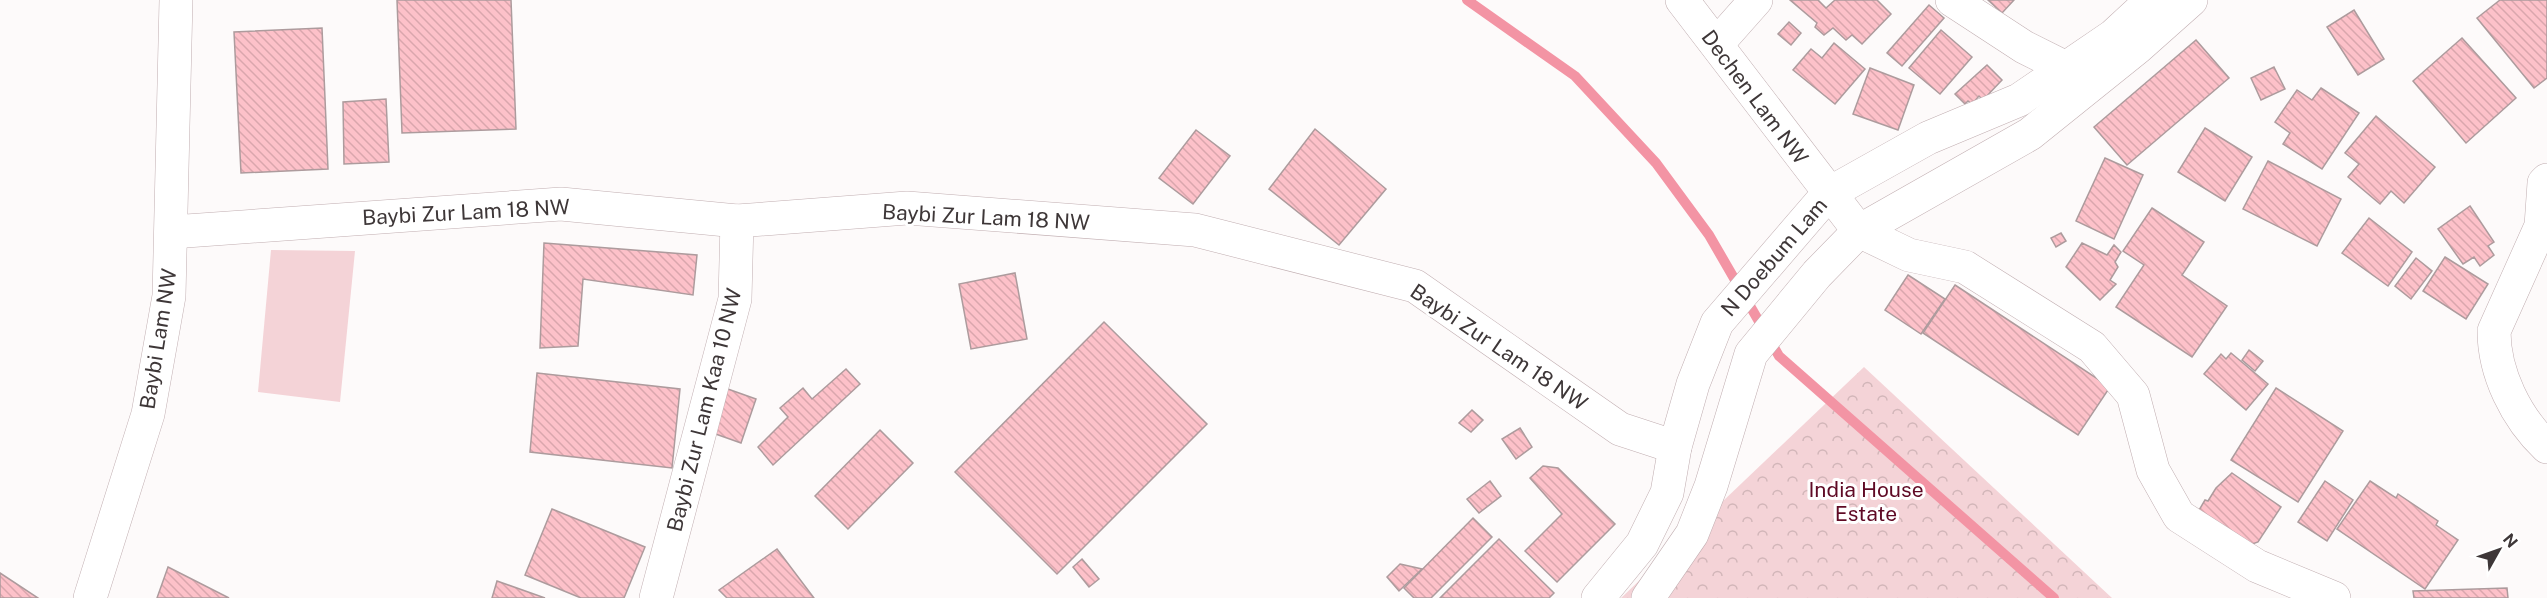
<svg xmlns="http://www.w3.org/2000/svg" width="2547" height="598" font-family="'Public Sans',sans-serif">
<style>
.grass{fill:#f4d3d7}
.park{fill:url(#park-crowns)}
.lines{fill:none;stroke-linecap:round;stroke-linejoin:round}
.stream{stroke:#f394a4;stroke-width:10}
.building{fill:url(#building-back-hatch);stroke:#ad9b9d;stroke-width:1.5}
.minor-casing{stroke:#c1aeb1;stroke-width:34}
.major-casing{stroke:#c1aeb1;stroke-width:34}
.minor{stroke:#fff;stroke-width:33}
.major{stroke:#fff;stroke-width:33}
.labels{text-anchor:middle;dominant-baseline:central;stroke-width:6;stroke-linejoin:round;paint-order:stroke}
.street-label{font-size:21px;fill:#3e3738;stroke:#fff}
.park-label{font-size:21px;fill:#5f0a25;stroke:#fff}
</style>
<defs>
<pattern id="park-crowns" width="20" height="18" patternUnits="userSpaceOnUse" patternTransform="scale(1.5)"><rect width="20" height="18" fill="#f4d3d7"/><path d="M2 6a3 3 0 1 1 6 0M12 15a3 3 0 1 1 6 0" fill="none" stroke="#d2b6b9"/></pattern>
<pattern id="building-back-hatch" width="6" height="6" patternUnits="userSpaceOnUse" patternTransform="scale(1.5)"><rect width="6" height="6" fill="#fdc1c9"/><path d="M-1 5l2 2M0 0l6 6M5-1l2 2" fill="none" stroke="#daa6ad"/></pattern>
</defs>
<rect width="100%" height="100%" fill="#fdfafa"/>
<path class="grass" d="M271,250l84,1 -15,151 -82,-10z"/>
<path class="park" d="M1864,367l248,231h-491z"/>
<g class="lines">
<path class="stream" d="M1467,0l108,76 81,87 53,72 70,121 275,242"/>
</g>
<g class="building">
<path d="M397,0h114l5,129 -114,4z"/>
<path d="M1790,0h28l8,8 9,-8h42l14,14 -29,30 -10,-9 -6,5 -13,-12 -9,7 -9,-8 2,-4z"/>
<path d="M1988,0h26l-12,13z"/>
<path d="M2500,0h47v78l-13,10 -57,-70z"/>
<path d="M1929,5l15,13 -42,48 -15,-13z"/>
<path d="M2354,10l30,49 -26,16 -31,-48z"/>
<path d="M1789,22l12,11 -10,12 -13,-11z"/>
<path d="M322,28l6,141 -87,4 -7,-141z"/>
<path d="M1941,30l31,27 -32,37 -31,-26z"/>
<path d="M2462,38l54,60 -50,45 -53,-62z"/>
<path d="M2196,40l33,38 -102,87 -33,-38z"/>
<path d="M1834,43l31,26 -30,35 -42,-34 18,-21 11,9z"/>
<path d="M1987,65l15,15 -19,20 -4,-4 -7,8 -4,-3 -3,3 -10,-10z"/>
<path d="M2274,67l11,22 -24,11 -10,-22z"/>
<path d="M1870,68l44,17 -16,45 -45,-16z"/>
<path d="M2321,88l38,25 -37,56 -39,-25 7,-11 -15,-11 22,-32 15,10z"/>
<path d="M386,99l3,63 -45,2 -1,-62z"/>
<path d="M2376,116l59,51 -31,36 -13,-12 -11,13 -32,-27 11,-13 -14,-11z"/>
<path d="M2205,128l47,29 -27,44 -47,-29z"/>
<path d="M1315,129l71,60 -47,56 -70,-56z"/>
<path d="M1196,130l34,26 -37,48 -34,-26z"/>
<path d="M2105,158l38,17 -29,64 -38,-18z"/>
<path d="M2268,161l73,38 -24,47 -74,-37z"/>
<path d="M2470,206l24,36 -6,4 6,9 -14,11 -6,-9 -11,7 -25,-35z"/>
<path d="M2152,208l52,34 -22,33 45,31 -35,51 -76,-50 28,-42 -21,-14z"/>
<path d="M2369,218l43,34 -24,34 -46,-33z"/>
<path d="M2061,233l5,8 -10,6 -5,-9z"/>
<path d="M544,243l153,12 -4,40 -110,-16 -5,67 -38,2z"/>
<path d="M2082,243l25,12 7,-10 7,7 -6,10 3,5 -8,13 6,4 -16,16 -34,-33z"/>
<path d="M2445,257l43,27 -22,35 -43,-28z"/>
<path d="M2416,258l16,13 -21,28 -16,-13z"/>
<path d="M1015,273l12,66 -56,10 -12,-65z"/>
<path d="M1908,275l37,24 -24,35 -36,-24z"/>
<path d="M1955,285l155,102 -32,48 -155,-102z"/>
<path d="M1104,322l103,102 -150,150 -102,-102z"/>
<path d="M2249,350l14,11 -8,10 -13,-11z"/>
<path d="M2231,353l37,31 -22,26 -42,-36 17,-20 5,5z"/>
<path d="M846,369l14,15 -87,81 -15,-18 30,-30 -8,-9 23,-20 9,11z"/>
<path d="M537,373l143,16 -8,79 -142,-16z"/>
<path d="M725,388l31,11 -15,44 -31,-11z"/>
<path d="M2276,388l67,43 -45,71 -67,-42z"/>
<path d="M1472,410l11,10 -12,12 -12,-9z"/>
<path d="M1520,428l12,19 -16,12 -14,-20z"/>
<path d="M880,430l33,33 -65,66 -33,-33z"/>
<path d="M1543,466l15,2 57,56 -58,58 -32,-31 37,-37 -32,-36z"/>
<path d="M2232,473l49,34 -23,35 -11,4 -52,-29 10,-17 3,1 8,-13z"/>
<path d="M1490,481l11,15 -22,17 -12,-14z"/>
<path d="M2325,481l28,19 -26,41 -29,-19z"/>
<path d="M2370,481l26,17 2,-4 40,27 -2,4 22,15 -33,49 -88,-60z"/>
<path d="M552,509l93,38 -21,51h-43l-56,-23z"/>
<path d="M1473,518l19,19 -61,61h-17l-10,-10z"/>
<path d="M1499,539l55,54 -5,5h-109z"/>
<path d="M777,549l37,49h-87l-8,-8z"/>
<path d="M1082,559l17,20 -10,8 -16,-20z"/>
<path d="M1400,564l22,5 -23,22 -12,-14z"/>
<path d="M168,567l61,31h-72z"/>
<path d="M0,573l38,25h-38z"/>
<path d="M497,581l48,17h-53z"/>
<path d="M2507,588l1,10h-94l-1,-7z"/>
</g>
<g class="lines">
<defs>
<g id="minor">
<path d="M1682,0l177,231 50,24 56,12 127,80 41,48 20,75 26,46 78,50 77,32"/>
<path d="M1952,0l72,47 40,20"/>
<path d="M1717,44l39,-44"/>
<path d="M2547,180l-3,3 -3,43 -47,105c0,42 22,87 53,116"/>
<path d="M172,232l389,-28 176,17 170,-13 288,22 220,56 205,143 55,18"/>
<path d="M90,598l58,-184 21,-118 7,-296"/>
<path d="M656,598l79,-299 2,-78"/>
</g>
<g id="major">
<path d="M1598,598l44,-54 25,-51 8,-46 18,-63 24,-61 111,-129 100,-56 91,-38 94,-64 39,-36"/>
<path d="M1648,598l44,-64 19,-48 40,-132 66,-80 42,-43 171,-97 107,-86 54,-48"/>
</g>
</defs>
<use href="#minor" class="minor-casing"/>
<use href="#major" class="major-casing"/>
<use href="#minor" class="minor"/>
<use href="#major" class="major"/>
</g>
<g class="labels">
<g class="street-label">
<text transform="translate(1755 97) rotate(53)">Dechen Lam NW</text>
<text transform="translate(466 212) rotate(-3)">Baybi Zur Lam 18 NW</text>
<text transform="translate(986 217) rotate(3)">Baybi Zur Lam 18 NW</text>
<text transform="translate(1774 257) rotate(-49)">N Doebum Lam</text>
<text transform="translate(158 339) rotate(-81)">Baybi Lam NW</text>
<text transform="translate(1499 347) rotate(34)">Baybi Zur Lam 18 NW</text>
<text transform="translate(704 410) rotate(-76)">Baybi Zur Lam Kaa 10 NW</text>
</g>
<g class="park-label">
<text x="1866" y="489">India House<tspan x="1866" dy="24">Estate</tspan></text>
</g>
</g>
<g transform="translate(2499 550) rotate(50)" stroke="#ffffff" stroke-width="4.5" paint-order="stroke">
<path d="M0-4.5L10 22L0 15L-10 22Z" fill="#3e3738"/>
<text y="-9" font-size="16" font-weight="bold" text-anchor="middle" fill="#3e3738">N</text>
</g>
</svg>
